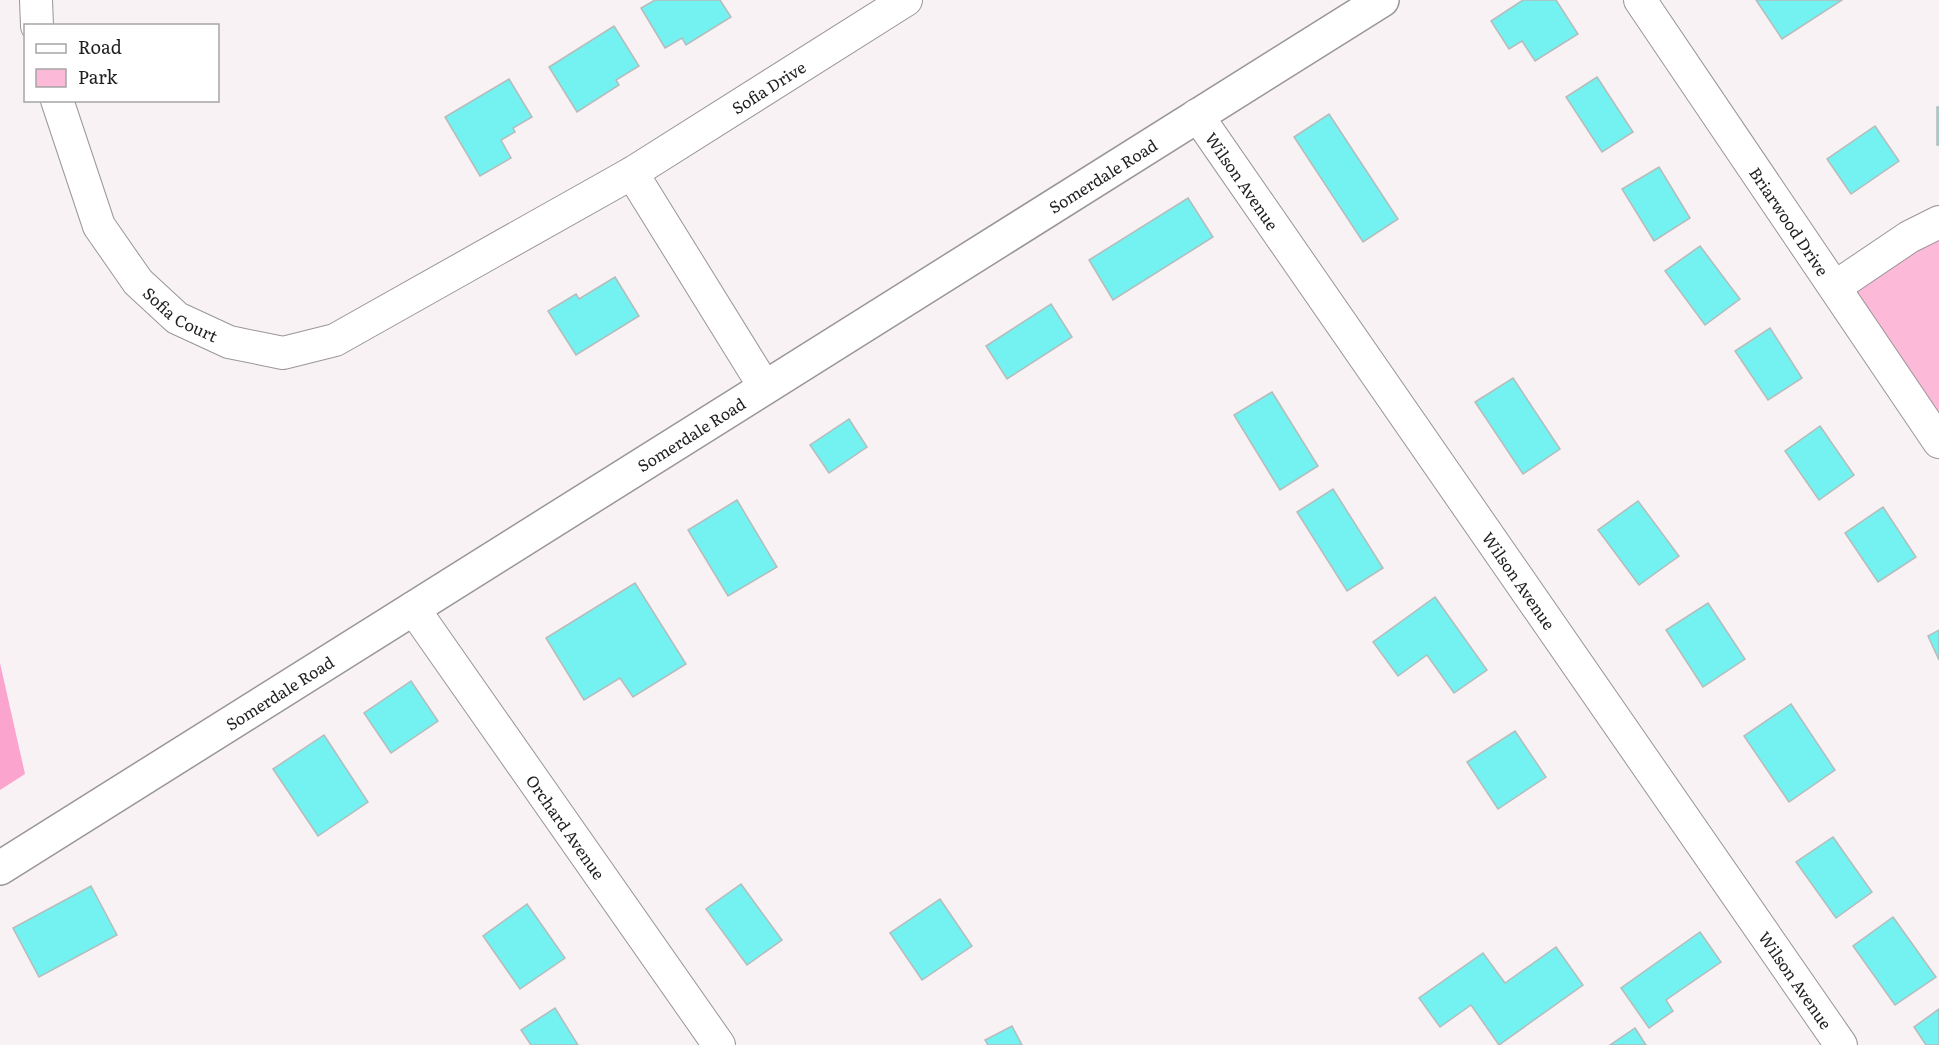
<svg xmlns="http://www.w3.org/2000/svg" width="1939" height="1045" font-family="Literata,serif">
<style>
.green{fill:#fcb9d8}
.forest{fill:#fba5ce}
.building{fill:#73f2f1;stroke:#b5bcbb;stroke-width:1.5}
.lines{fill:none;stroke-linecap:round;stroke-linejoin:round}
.minor-casing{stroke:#9a9597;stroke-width:34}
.major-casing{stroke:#9a9597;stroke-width:36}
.minor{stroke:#fff;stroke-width:32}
.major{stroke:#fff;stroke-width:33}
.labels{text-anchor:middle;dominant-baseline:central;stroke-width:6;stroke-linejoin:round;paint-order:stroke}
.street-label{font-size:16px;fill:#211e1f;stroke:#fff}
</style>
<rect width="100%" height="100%" fill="#f8f2f4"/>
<path class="green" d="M1939,222v220l-104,-155z"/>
<path class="forest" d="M0,663l25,111 -25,16z"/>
<g class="building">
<path d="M655,0h65l11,17 -45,28 -4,-7 -17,10 -24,-40z"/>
<path d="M1523,0h33l22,34 -43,27 -13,-20 -13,8 -18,-28z"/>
<path d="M1756,0h86l-60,39z"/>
<path d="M614,26l25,40 -23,14 3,5 -42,27 -28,-45z"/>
<path d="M1597,77l36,55 -31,20 -36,-55z"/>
<path d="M509,79l23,38 -19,11 2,4 -14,8 10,18 -31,18 -35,-59z"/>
<rect x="1937" y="107" width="2" height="38"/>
<path d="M1329,114l69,105 -35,23 -69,-105z"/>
<path d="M1875,126l24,35 -48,33 -24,-35z"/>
<path d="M1659,167l31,51 -36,23 -32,-52z"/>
<path d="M1188,198l25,39 -100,63 -24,-40z"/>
<path d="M1700,246l40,53 -35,26 -40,-54z"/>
<path d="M615,277l24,39 -63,39 -28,-44 28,-17 3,5z"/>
<path d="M1051,304l21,33 -65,42 -21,-33z"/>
<path d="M1770,328l32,50 -34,22 -33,-49z"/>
<path d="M1513,378l47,71 -37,25 -48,-72z"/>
<path d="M1272,392l46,74 -38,24 -46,-75z"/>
<path d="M849,419l18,28 -38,26 -19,-28z"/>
<path d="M1820,426l34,49 -35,25 -34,-49z"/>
<path d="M1333,489l50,79 -36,23 -50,-79z"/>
<path d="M737,500l40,67 -49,29 -40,-66z"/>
<path d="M1638,501l41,55 -40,29 -41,-55z"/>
<path d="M1883,507l33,50 -38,25 -33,-49z"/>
<path d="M635,583l51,81 -53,33 -13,-19 -36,22 -38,-62z"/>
<path d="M1435,597l52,73 -33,23 -27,-38 -29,21 -25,-34z"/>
<path d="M1708,603l37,56 -42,28 -37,-57z"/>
<path d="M1939,630v30l-11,-24z"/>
<path d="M411,681l27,40 -47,32 -27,-40z"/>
<path d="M1791,704l44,66 -46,32 -45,-66z"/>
<path d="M1515,731l31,46 -48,32 -31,-47z"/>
<path d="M324,735l44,67 -50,34 -45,-67z"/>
<path d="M1833,837l39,55 -36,26 -40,-56z"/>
<path d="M741,884l41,56 -35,25 -41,-56z"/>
<path d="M91,886l26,49 -78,42 -26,-49z"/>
<path d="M940,899l32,47 -50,34 -32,-47z"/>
<path d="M527,904l38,54 -45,31 -37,-53z"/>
<path d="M1893,917l43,60 -41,28 -42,-59z"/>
<path d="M1700,932l21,30 -55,38 7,11 -24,17 -28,-40z"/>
<path d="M1556,947l27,38 -84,60 -28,-40 -31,22 -21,-29 64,-45 22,30z"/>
<path d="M555,1008l23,37h-47l-10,-15z"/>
<path d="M1939,1009v36h-13l-12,-18z"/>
<path d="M1012,1026l10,19h-34l-3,-5z"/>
<path d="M1635,1028l11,17h-36z"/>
</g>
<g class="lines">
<defs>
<g id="minor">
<path d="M36,0l1,26"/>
<path id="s1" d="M1640,0l299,442"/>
<path id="s2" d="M57,100l42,126 39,56 39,36 52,24 54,11 52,-13 297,-167 274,-173"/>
<path id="s3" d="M1197,115l644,930"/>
<path d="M632,173l132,213"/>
<path d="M1835,287l74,-50 30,-15"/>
<path id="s4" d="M413,608l306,437"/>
</g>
<g id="major">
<path id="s5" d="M0,868l1382,-868"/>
</g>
</defs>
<use href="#minor" class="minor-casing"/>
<use href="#major" class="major-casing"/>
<use href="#minor" class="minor"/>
<use href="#major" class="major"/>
</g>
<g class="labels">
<g class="street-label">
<text stroke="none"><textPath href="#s2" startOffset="922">Sofia Drive</textPath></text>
<text stroke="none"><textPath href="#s5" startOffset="1302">Somerdale Road</textPath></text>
<text stroke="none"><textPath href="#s3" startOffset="80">Wilson Avenue</textPath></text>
<text stroke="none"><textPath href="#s1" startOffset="267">Briarwood Drive</textPath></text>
<text stroke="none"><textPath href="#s2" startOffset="255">Sofia Court</textPath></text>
<text stroke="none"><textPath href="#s5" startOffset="816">Somerdale Road</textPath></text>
<text stroke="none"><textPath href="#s3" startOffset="566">Wilson Avenue</textPath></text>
<text stroke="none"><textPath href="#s5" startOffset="330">Somerdale Road</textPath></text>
<text stroke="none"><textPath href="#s4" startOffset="267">Orchard Avenue</textPath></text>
<text stroke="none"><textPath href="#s3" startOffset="1052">Wilson Avenue</textPath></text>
</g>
</g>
<rect x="24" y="24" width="195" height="78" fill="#ffffff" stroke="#a6a5a5" stroke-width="1.5"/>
<rect x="36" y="44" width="30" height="9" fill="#ffffff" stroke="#a6a5a5" stroke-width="1.5"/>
<text x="78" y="54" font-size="18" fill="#211e1f">Road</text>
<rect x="36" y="69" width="30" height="18" fill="#fcb9d8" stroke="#a6a5a5" stroke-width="1.5"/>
<text x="78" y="84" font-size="18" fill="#211e1f">Park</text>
</svg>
